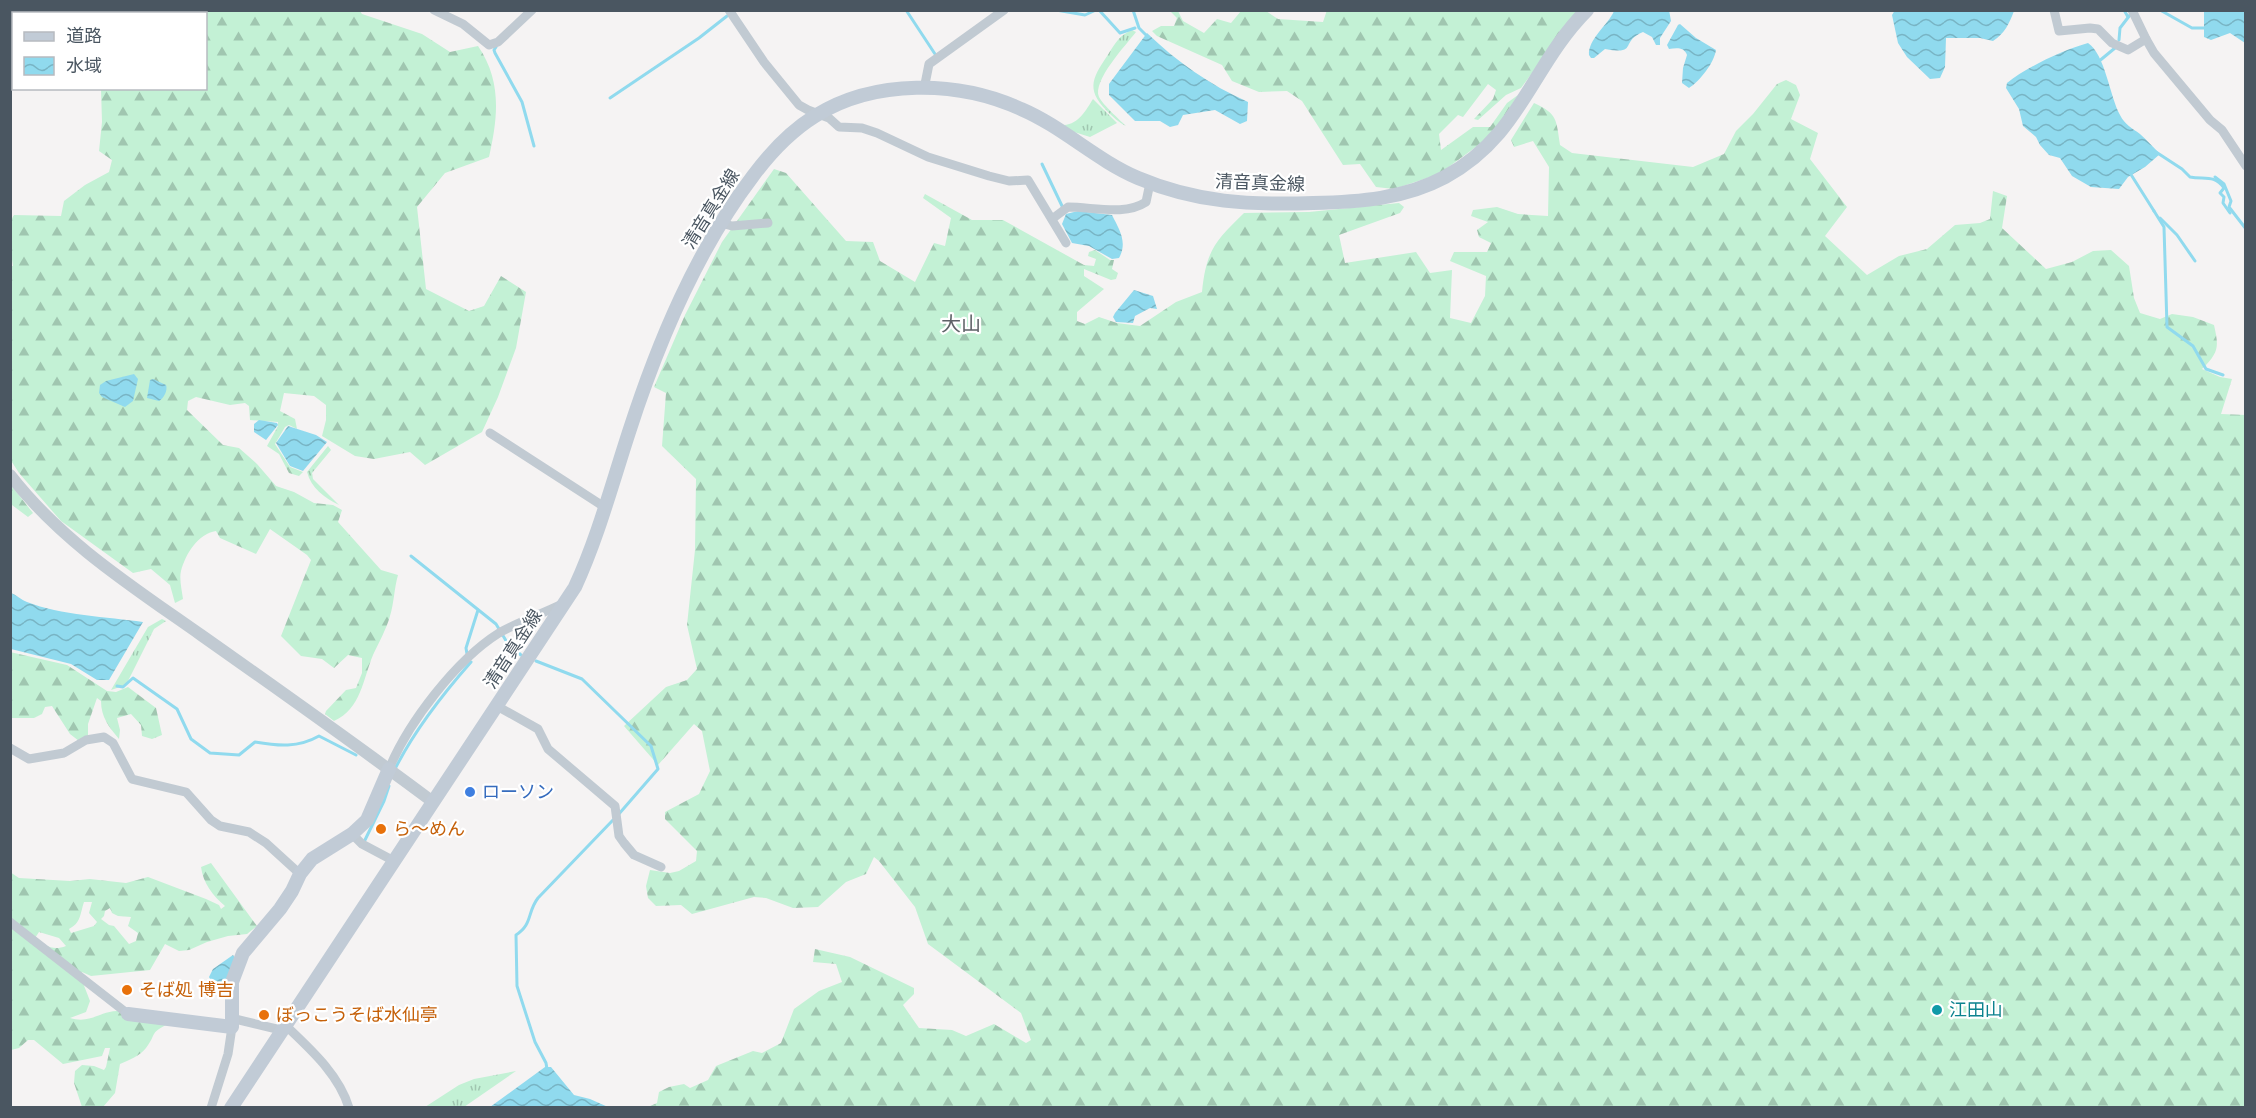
<svg xmlns="http://www.w3.org/2000/svg" width="2256" height="1118" font-family="Helvetica,'Noto Sans JP',sans-serif">
<style>
.grass{fill:url(#grass-tufts)}
.forest{fill:url(#forest-firs);fill-rule:evenodd}
.water{fill:url(#water-waves)}
.lines{fill:none;stroke-linecap:round;stroke-linejoin:round}
.stream{stroke:#90daee;stroke-width:3}
.minor{stroke:#c1cad2;stroke-width:9}
.tertiary{stroke:#c1cad2;stroke-width:12}
.secondary{stroke:#c1cbd6;stroke-width:14}
.shop-dot{fill:#3f7fe0;stroke:#fff;stroke-width:2}
.food-dot{fill:#e8710a;stroke:#fff;stroke-width:2}
.culture-dot{fill:#0f9aa8;stroke:#fff;stroke-width:2}
.labels{text-anchor:middle;dominant-baseline:central;stroke-width:4.5;stroke-linejoin:round;paint-order:stroke}
.street-label{font-size:18px;fill:#4a5661;stroke:#fff}
.shop-label{font-size:18px;fill:#366cbe;stroke:#fff;text-anchor:start}
.food-label{font-size:18px;fill:#c56008;stroke:#fff;text-anchor:start}
.culture-label{font-size:18px;fill:#0d838f;stroke:#fff;text-anchor:start}
.neighbourhood-label{font-size:20px;fill:#5f6368;stroke:#fff}
</style>
<defs>
<pattern id="grass-tufts" width="24" height="20" patternUnits="userSpaceOnUse" patternTransform="scale(1.5)"><rect width="24" height="20" fill="#c3f1d5"/><path d="M3 7l-1-3M5 7V3M7 7l1-3M15 17l-1-3M17 17v-4M19 17l1-3" fill="none" stroke="#a0c6b0"/></pattern>
<pattern id="forest-firs" width="22" height="20" patternUnits="userSpaceOnUse" patternTransform="scale(1.5)"><rect width="22" height="20" fill="#c3f1d5"/><path d="M5 1l3.5 6h-7zM16 11l3.5 6h-7z" fill="#a0c6b0"/></pattern>
<pattern id="water-waves" width="16" height="10" patternUnits="userSpaceOnUse" patternTransform="scale(1.5)"><rect width="16" height="10" fill="#90daee"/><path d="M0 5q4-4 8 0t8 0" fill="none" stroke="#78b4c4"/></pattern>
</defs>
<rect width="100%" height="100%" fill="#f5f3f3"/>
<g class="grass">
<path d="M1132,30l4,2c-10,13 -44,49 -37,65 4,8 20,22 27,29 -8,-4 -13,-9 -19,-15 -23,-23 -13,-35 2,-58 7,-11 11,-18 23,-23z"/>
<path d="M1093,99l24,24 -27,14 -19,-6 -7,-6c15,-1 22,-15 29,-26z"/>
<path d="M328,446l3,4 -19,23 1,6 26,26c-14,-7 -28,-17 -32,-33z"/>
<path d="M162,619l4,2 -12,8 -28,56 -15,5 37,-63z"/>
<path d="M516,1071l-52,36h-39l34,-22 15,-6z"/>
</g>
<g class="forest">
<path d="M1169,10l9,1 5,10 21,12 13,-14 14,4 10,-12h25l12,8 45,3 4,-12 250,1 -56,77 -15,7 -28,25 -4,-1 19,-20 3,-9 -8,-6 -25,33 -5,-2 -19,19 2,16 32,-23h17l17,-24 11,-8 -16,25 -18,21 -45,33 -45,15 -18,-2 -16,-23 -17,1 -41,-64 -15,-10 -28,1 -27,-11 -10,-16 -65,-29 -5,-5 9,-5h13l3,-8z"/>
<path d="M124,11h236l2,3 60,20 28,18 28,-6c24,35 20,71 11,111l-44,16 -28,34 9,82 43,22 15,-5 17,-30 25,16 -10,56 -18,49 -16,35 -57,33 -15,-13 -36,7 -19,-3 -33,-20 4,-16v-15l-12,-9 -30,-3 -4,18 15,8 2,10 -8,-4 -4,2 -10,17 15,23 13,5 -4,4 -10,-3 -10,-19 -12,-8 11,-20v-4l-28,-2 -1,-14 -4,-3 -15,2 -34,-8 -8,4 -1,9 36,35 16,3 18,16 19,22 18,6 20,11 19,2 9,5 -4,12 43,48 17,5c-4,14 -4,28 -8,41 -4,14 -11,26 -17,39 -10,24 -12,54 -39,66l-9,-7 1,-3 20,-21 10,-2 6,-15v-15l-14,-3 -14,13 -12,-9 -21,-3 -20,-20 30,-76 -4,-5 -37,-26 -14,25 -36,-16 -4,-7c-18,3 -30,22 -35,40 -2,8 1,20 2,28l-8,4 -5,-18 -19,-16 -18,4 -72,-52 -42,-48 -9,-14v-193h3c-2,-14 -8,-38 1,-51l47,1 3,-15 21,-16 24,-13 3,-12 -13,-9 3,-29 -1,-33 105,-1v-74l-84,-1z"/>
<path d="M1786,80l10,5 4,10 -9,24 27,14 -8,26 37,48 -22,29 42,39 32,-19 28,-7 28,-24 25,-2 10,-4 3,-28 14,5 -5,32 44,41 26,-7 21,-11 18,-1 18,16 5,32 6,15 20,6 12,-5 21,3 21,8c5,22 5,27 -12,44l18,8 12,2 -11,35 25,1 -1,692h-1597l9,-4 2,-11 10,-5 15,-3 6,4 18,-8 8,-14 37,-15 9,2 19,-10 13,-34 25,-18 23,-9 -6,-18 -23,-2 2,-13 35,8 64,31v6l-11,11 16,23 33,2 14,6 28,-12 32,19 5,-3 -10,-27 -93,-69 -13,-37 -36,-46 -5,-4 -8,17 -20,8 -28,25 -25,1 -27,-10 -12,-1 -62,17 -11,-9 -25,1 -8,-8 -2,-12 4,-16 20,3 9,-2 17,-10 1,-10 -32,-32v-7l34,-18 11,-23 -8,-40 -8,-7 -36,41 -34,-39 42,-39 21,-7 10,-11 -10,-44 8,-75 1,-71 -34,-33 4,-53 -12,-6 31,-72 37,-73 52,-73 12,4 60,68 27,1 7,19 35,21 19,-39 11,3 6,-28 -28,-20 2,-4 47,26h31l81,45 10,1 2,-7 -8,-3 1,-4 6,-2 15,10h4l-2,9 6,4 -2,6 -5,1 -27,-11v7l20,13 -27,23v9l8,3 14,-7 18,6 23,3 36,-24 26,-10c4,-41 13,-51 42,-79l65,-1 90,-9 5,4 -4,6 -61,22 6,28 71,-11 14,21 22,-3 -2,48 21,5 14,-27 1,-20 -36,-15 4,-9h33l4,-9 -12,-6 -2,-7 11,-8 -17,-6 2,-6 24,-3 21,7 30,2 1,-49 -16,-26 -19,6 -3,-7 23,-37c24,11 22,17 26,42l12,8 121,14 31,-13 12,-23 17,-17 24,-30z"/>
<path d="M10,484l23,29 -5,4 -16,-12 -1,9z"/>
<path d="M10,652l57,13 40,26 9,1 12,-5 28,21 6,27 -10,4 -10,-3 -1,-11 -10,-11 -14,4 3,12 -1,9c-10,-12 -18,-22 -18,-38l-4,-3 -9,26v13l-9,4 -9,-7 -18,-28 -7,1 -3,7 -8,4h-22z"/>
<path d="M211,863l46,63 -10,8 -19,2 -21,6 -18,8 -10,1 -14,-7 -15,26 -59,6 -9,-4 1,11 7,18 -4,11 -16,6c20,6 28,-6 47,-7 16,0 36,8 53,12 -22,11 -12,9 -24,25 -6,8 -17,12 -26,16l-5,29 -12,14h-21l-8,-24 1,-12 7,-6 12,1 10,4 2,-3 4,-19h-5l-3,8 -39,8 -29,-24h-6l-9,8 -8,2 -1,-178 9,6 51,3 20,-2 36,4 22,-6 58,22 13,6 2,4 4,-3c-12,-10 -22,-23 -24,-39zM84,902h8l-3,11 8,9 -3,4 -23,7 -2,-4c12,-6 11,-15 15,-27zM110,908l2,5 6,3 13,1 -3,9 10,7 -2,8 -7,3 -15,-18 -5,-1 -8,-6 3,-3 1,-5zM39,932l20,6 7,8c-13,5 -21,0 -31,-8z"/>
</g>
<g class="water">
<path d="M1669,10l2,11 -11,17v7h-4l-4,-8 -9,-5c-24,10 -4,23 -38,17l-11,9h-3l-2,-3c-1,-16 19,-30 25,-44z"/>
<path d="M1895,10h119v1c-5,13 -9,22 -21,30l-13,-3h-34l-1,29 -5,11 -10,1 -23,-22 -9,-14 -6,-28z"/>
<path d="M2204,11h41v32l-15,-10 -19,7 -7,-3z"/>
<path d="M1680,24l16,14 20,12c-2,13 -16,31 -27,38l-7,-5 1,-15 4,-13c-3,-8 -10,-7 -18,-6l-2,-4 11,-20z"/>
<path d="M1147,33c30,29 63,52 101,69l-1,19 -7,3 -25,-14 -32,5 -5,10 -8,2 -10,-6h-25l-26,-26v-11z"/>
<path d="M2088,43c17,11 22,54 32,72 5,10 12,13 20,19 7,6 13,13 20,20l-15,13 -17,10 -9,12 -28,-2 -19,-11 -12,-18 -11,-3 -9,-10 -4,-8 -13,-11 -4,-17 -13,-21 1,-5c20,-16 56,-33 81,-40z"/>
<path d="M1078,211l34,4c7,14 16,27 7,43l-7,1 -23,-13 -17,-3 -10,-19 4,-10z"/>
<path d="M1134,290l19,6 4,13 -7,-1 -15,8 -2,7 -17,-1 -3,-5 2,-4z"/>
<path d="M134,374l4,5 -5,22 -8,6 -23,-10 -3,-4 1,-8 6,-4z"/>
<path d="M153,379l13,6c2,5 -2,13 -7,16l-12,-3 3,-18z"/>
<path d="M259,420l18,3 1,2 -12,15 -12,-8v-8z"/>
<path d="M288,426l28,9 11,7 -24,29 -13,-5 -14,-23z"/>
<path d="M11,593c6,2 10,7 16,9 33,13 81,15 116,20l-34,58h-12l-26,-16 -60,-15z"/>
<path d="M233,955l2,3 -8,27 -15,-2 -3,-6 4,-8z"/>
<path d="M545,1067h6l23,28 16,4 18,8h-118z"/>
</g>
<g class="lines">
<g class="stream">
<path d="M906,10l29,44"/>
<path d="M1056,10l29,5 11,-5"/>
<path d="M1099,10l21,23 15,-5"/>
<path d="M1133,10l6,18 8,8"/>
<path d="M2124,10l4,7"/>
<path d="M2160,10l32,18h14"/>
<path d="M2119,40l1,-12 10,-13"/>
<path d="M496,47l-2,3 1,3 27,49 12,44"/>
<path d="M2098,62l17,-14"/>
<path d="M610,98l89,-60 28,-22"/>
<path d="M2156,152l26,17 8,8c14,3 24,-3 34,11l-4,5 4,4 -1,6 7,10"/>
<path d="M1042,164l21,44"/>
<path d="M2130,173l24,38"/>
<path d="M2215,177l9,7 7,17 -2,6 17,22"/>
<path d="M2154,211l10,16 3,100 26,19 13,23 17,6"/>
<path d="M2160,218l17,17 18,26"/>
<path d="M411,556l85,68 12,20 13,11"/>
<path d="M467,654l-1,-6 12,-38"/>
<path d="M536,661l46,18 69,67 7,23 -40,46"/>
<path d="M117,686l6,1 10,-9 44,31 14,30 19,14 29,2 16,-13c23,4 43,6 64,-6l37,19"/>
<path d="M396,767c20,-39 46,-72 75,-105"/>
<path d="M364,842l20,-41 5,-15"/>
<path d="M547,1069l-1,-6 -11,-21 -18,-56 -1,-51c17,-11 11,-23 22,-37l75,-78"/>
</g>
<g class="minor">
<path d="M434,10l29,14 26,21 9,-3 34,-32"/>
<path d="M729,10l35,52 35,43 9,5 21,8 10,9 23,1 15,5 51,24 61,19 20,5 19,-1 38,63"/>
<path d="M2054,10l5,21 31,-3 8,1 14,14 16,7 18,-11 8,14 56,67 12,10 24,36"/>
<path d="M2132,10l14,29"/>
<path d="M924,89l5,-25 75,-54"/>
<path d="M1052,219l16,-12c25,0 57,9 78,-5l4,-19"/>
<path d="M721,223l11,3 36,-3"/>
<path d="M490,433l116,75"/>
<path d="M497,706l41,23 10,20 67,57 4,30 5,7 10,12 27,12"/>
<path d="M10,748l19,11 35,-6 22,-13 18,-3 9,6 19,36 54,13 25,28 9,6 29,6 17,11 34,31"/>
<path d="M389,769c19,-46 67,-109 110,-136 19,-11 43,-19 63,-29"/>
<path d="M352,834l10,10 32,17"/>
<path d="M10,922l118,92"/>
<path d="M231,1018l50,12"/>
<path d="M285,1025c24,23 54,49 64,83"/>
<path d="M211,1108l17,-54 4,-27"/>
</g>
<path class="tertiary" d="M10,475c52,67 123,112 191,160 78,55 156,110 232,167"/>
<g class="secondary">
<path d="M128,1014l104,13v-45l11,-29 37,-44 12,-18 8,-17 12,-15 40,-25 15,-14 22,-51"/>
<path d="M231,1108l344,-521c23,-50 37,-103 54,-155 29,-90 67,-181 124,-256 17,-23 38,-45 62,-60 59,-37 143,-36 206,-7 42,18 75,51 117,69 59,25 112,27 175,25 46,-1 91,-4 132,-26 76,-41 86,-111 142,-167"/>
</g>
</g>
<circle class="shop-dot" cx="470" cy="792" r="6"/>
<g class="food-dot">
<circle cx="381" cy="829" r="6"/>
<circle cx="127" cy="990" r="6"/>
<circle cx="264" cy="1015" r="6"/>
</g>
<circle class="culture-dot" cx="1937" cy="1010" r="6"/>
<g class="labels">
<g class="street-label">
<text transform="translate(1260 183) rotate(2)">清音真金線</text>
<text transform="translate(711 209) rotate(-58)">清音真金線</text>
<text transform="translate(513 649) rotate(-57)">清音真金線</text>
</g>
<g class="shop-label">
<text x="482" y="792">ローソン</text>
</g>
<g class="food-label">
<text x="393" y="829">ら～めん</text>
<text x="139" y="990">そば処 博吉</text>
<text x="276" y="1015">ぼっこうそば水仙亭</text>
</g>
<g class="culture-label">
<text x="1949" y="1010">江田山</text>
</g>
<g class="neighbourhood-label">
<text x="961" y="324">大山</text>
</g>
</g>
<rect width="2256" height="1118" fill="none" stroke="#4a5661" stroke-width="24"/>
<rect x="12" y="12" width="195" height="78" fill="#ffffff" stroke="#b7bbc0" stroke-width="1.5"/>
<rect x="24" y="32" width="30" height="9" fill="#c1cbd6" stroke="#b7bbc0" stroke-width="1.5"/>
<text x="66" y="42" font-size="18" fill="#4a5661">道路</text>
<rect x="24" y="57" width="30" height="18" fill="url(#water-waves)" stroke="#b7bbc0" stroke-width="1.5"/>
<text x="66" y="72" font-size="18" fill="#4a5661">水域</text>
</svg>
